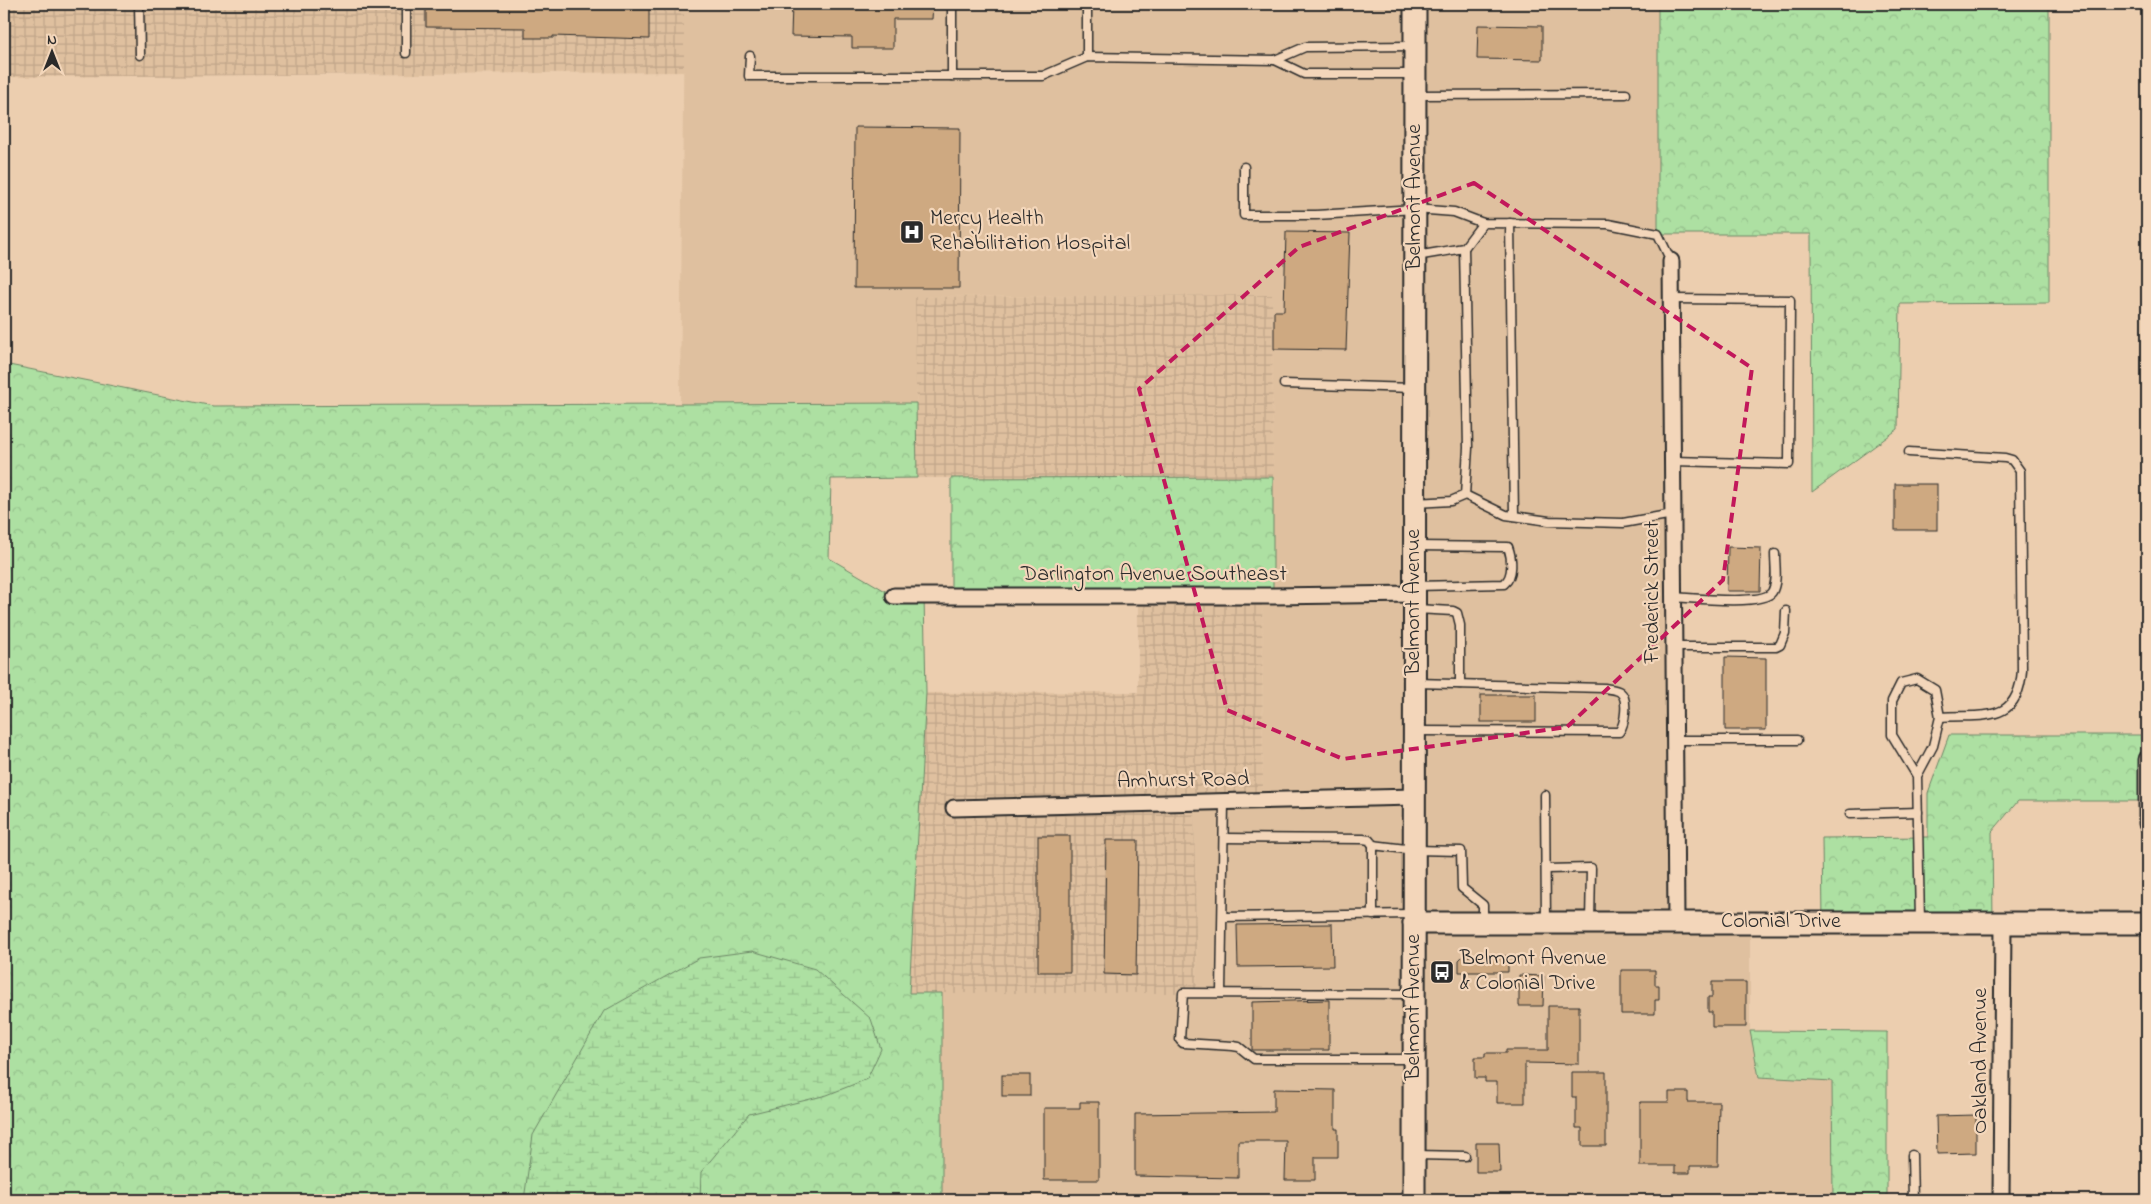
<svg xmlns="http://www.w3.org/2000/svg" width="2151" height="1204" font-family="'Indie Flower',sans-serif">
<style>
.built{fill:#dfc09f}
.industrial{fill:url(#industrial-grid)}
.forest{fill:url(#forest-crowns);stroke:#6c8666}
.wetland{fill:url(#wetland-marsh);stroke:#6c8666}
.building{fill:#cea981;stroke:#2b2b2b}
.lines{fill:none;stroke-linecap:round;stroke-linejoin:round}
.lane-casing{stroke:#2b2b2b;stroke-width:11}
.street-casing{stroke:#2b2b2b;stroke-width:19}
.secondary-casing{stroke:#2b2b2b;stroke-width:25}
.lane{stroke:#f3d6ba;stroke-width:8}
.street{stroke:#f3d6ba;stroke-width:15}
.secondary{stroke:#f3d6ba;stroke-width:21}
.marked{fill:none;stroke:#c2185b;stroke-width:4;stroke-dasharray:10 6;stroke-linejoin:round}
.labels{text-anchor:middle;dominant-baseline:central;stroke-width:4.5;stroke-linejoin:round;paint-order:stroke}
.street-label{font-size:22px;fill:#2b2b2b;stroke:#f3d6ba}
.poi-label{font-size:22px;fill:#2b2b2b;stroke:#f3d6ba;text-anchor:start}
</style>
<defs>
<pattern id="industrial-grid" width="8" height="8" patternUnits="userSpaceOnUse" patternTransform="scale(1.25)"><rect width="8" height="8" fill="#dfc09f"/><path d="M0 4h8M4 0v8" fill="none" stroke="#c0a589"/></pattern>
<pattern id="forest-crowns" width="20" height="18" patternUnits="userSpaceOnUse" patternTransform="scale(1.25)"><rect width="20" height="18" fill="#ade0a2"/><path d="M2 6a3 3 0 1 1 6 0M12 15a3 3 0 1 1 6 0" fill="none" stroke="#95c08c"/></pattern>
<pattern id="wetland-marsh" width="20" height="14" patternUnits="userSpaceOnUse" patternTransform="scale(1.25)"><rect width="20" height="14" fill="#ade0a2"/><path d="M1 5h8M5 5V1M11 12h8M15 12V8" fill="none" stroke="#95c08c"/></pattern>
</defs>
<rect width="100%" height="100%" fill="#ecceaf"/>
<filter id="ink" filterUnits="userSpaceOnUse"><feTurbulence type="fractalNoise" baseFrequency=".02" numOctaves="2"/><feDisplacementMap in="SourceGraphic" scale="10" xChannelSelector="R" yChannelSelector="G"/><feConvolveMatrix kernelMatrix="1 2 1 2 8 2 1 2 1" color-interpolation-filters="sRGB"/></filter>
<g filter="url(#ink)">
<path class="built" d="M684,4h974v230l13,27 5,661h74v109l9,46 73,3 1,120h-891v-207h255l-3,-191 69,-2 -1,-204h11l-1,-301 -356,2v106l-236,1z"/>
<g class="industrial">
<path d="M4,4h680v68l-680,5z"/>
<path d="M1272,295l1,182 -356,1 -2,-181z"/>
<path d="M1138,596h124l1,205 -69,2 3,190h-288l17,-300 212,-1z"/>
</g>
<g class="forest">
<path d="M1658,4h391v299l-149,1 -2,125 -86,63 -1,-258h-153z"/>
<path d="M4,364l209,42 703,-3 1,75 -86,1 -2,79 65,38h30l2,97 -17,300h33v207h-938z"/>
<path d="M1273,477v119h-322v-118z"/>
<path d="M1949,735h198v66h-129l-26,31 1,91 -170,-1 -1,-84 106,-1v-44z"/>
<path d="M1750,1031l137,1v168h-54l-1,-119 -73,-4z"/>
</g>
<path class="wetland" d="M752,951l63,18 56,50 10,30 -14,30 -40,16 -78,19 -48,58 -1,28h-176l9,-65 71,-124 95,-53z"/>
<g class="building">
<path d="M426,4h223v35l-96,-3v2h-28v-10l-99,-1z"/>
<path d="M792,4h141l-1,15h-39v29h-41v-11l-61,-1z"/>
<path d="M1478,25l64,1v34l-65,-1z"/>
<path d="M855,127l105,1 -1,160h-105z"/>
<path d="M1286,232l64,1 -4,117 -72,-1v-38h10z"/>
<rect x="1895" y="484" width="42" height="46"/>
<path d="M1728,547l33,1 -1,43h-33z"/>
<path d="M1725,657l41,1v72h-41z"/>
<rect x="1481" y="695" width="55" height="27"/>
<rect x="1038" y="836" width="32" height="136"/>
<path d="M1106,840h32l-2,135 -32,-1z"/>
<path d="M1332,924l1,42 -95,1 -1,-42z"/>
<path d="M1463,956h45v16h-49v-12z"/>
<path d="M1621,970h34v15h4v15h-4v14h-34z"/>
<path d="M1519,975l25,1 -1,30h-24z"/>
<path d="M1712,982h34v45h-34v-15h-4v-15h4z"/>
<path d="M1329,1000v50h-77v-48z"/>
<path d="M1548,1006h31v58l-54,-1v40h-28v-21h-12v-4h-10v-21h10v-4h21v-3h42z"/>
<path d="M1572,1072h34v74h-24v-18h-6v-31h-4z"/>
<rect x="1002" y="1075" width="28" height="21"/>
<path d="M1274,1089l61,1v39h3v28h-23v23h-30l1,-39h-48v37l-103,-2v-62l139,-2z"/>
<path d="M1669,1092h19v10h31l-1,64h-28v7h-15v-7h-35v-64h29z"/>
<path d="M1080,1102h19v78h-55v-72h36z"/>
<path d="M1976,1115v38l-39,1 -1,-38z"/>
<path d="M1476,1143h23l1,29h-24z"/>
</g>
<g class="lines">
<defs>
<g id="lane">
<path d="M139,4l1,51"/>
<path d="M952,4v72"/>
<path d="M406,53v-49"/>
<path d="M750,56l-1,20h294l44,-19 188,3 30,-13 108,-1"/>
<path d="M1087,57v-53"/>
<path d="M1275,60l29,14h111"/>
<path d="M1417,95l209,-1"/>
<path d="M1244,167v48h72l99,-6 39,3 29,11 125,1 50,10 13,27"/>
<path d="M1510,223l4,293"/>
<path d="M1416,256l48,-8 19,-25"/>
<path d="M1671,299l119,1 -1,164 -116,-3"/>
<path d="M1284,384l130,4"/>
<path d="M1909,452l96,6 7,2 8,11 2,199c-4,55 -38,44 -82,47"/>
<path d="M1465,495l41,20 43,6 74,2 50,-9"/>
<path d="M1415,503l36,-2 14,-6 3,-47 -4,-200"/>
<path d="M1416,546l92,1c4,11 6,29 -4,37l-88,2"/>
<path d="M1674,597c17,1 89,9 98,-5 6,-10 3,-26 3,-38"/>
<path d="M1416,609l37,2 4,2 3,12v59"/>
<path d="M1674,647h102l4,-2 5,-12 1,-22"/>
<path d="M1416,731l203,1c6,-8 10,-33 1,-40 -4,-3 -11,-3 -16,-4l-188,-5"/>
<path d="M1675,740h122"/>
<path d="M1917,776l-25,-41v-34l9,-18 16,-4 18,11 5,27 -7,29 -16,30 3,145"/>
<path d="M1545,795l1,128"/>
<path d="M1850,814l68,-2"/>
<path d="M1224,838l139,1 6,1 4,5"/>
<path d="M1547,869l44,-1 -1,54"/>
<path d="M1373,915v-70l41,5 47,1 1,37 21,17v17"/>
<path d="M1223,917l189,-3"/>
<path d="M1221,993l3,-191"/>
<path d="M1412,1059h-158l-15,-12 -6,-1 -50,-3 -3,-3 3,-47 229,1"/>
<path d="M1415,1155l50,1"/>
<path d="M1912,1155l1,45"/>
</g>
<g id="street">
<path d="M1671,261l5,661"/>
<path d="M894,596h379l141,-2"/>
<path d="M2147,759v65"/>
<path d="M954,808l460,-11"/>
<path d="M2001,1200l2,-277"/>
</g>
<g id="secondary">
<path d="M1414,923h733"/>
<path d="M1414,1200l1,-1196"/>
</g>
</defs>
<use href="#lane" class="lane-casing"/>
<use href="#street" class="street-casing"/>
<use href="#secondary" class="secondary-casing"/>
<use href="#lane" class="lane"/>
<use href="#street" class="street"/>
<use href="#secondary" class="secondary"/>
</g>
</g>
<path class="marked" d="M1474,183l278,185 -29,212 -156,147 -224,32 -116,-49 -88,-321 160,-142z"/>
<defs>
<symbol id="hospital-square" viewBox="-11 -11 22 22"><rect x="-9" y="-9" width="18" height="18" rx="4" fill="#2b2b2b" stroke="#f3d6ba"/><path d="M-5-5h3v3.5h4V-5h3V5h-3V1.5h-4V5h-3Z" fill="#fff"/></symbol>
<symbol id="bus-square" viewBox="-11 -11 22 22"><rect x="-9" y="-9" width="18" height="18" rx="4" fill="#2b2b2b" stroke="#f3d6ba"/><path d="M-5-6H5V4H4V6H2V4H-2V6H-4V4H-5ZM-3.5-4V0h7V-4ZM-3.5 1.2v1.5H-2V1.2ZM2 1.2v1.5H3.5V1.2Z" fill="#fff"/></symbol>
</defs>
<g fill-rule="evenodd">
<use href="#hospital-square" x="898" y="218" width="28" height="28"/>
<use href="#bus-square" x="1428" y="958" width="28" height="28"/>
</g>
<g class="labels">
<g class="street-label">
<text transform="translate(1415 197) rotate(-90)">Belmont Avenue</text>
<text x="1154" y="575">Darlington Avenue Southeast</text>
<text transform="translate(1653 592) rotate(-90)">Frederick Street</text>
<text transform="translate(1414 602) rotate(-90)">Belmont Avenue</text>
<text transform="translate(1183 781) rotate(-1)">Amhurst Road</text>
<text x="1781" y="922">Colonial Drive</text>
<text transform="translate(1414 1007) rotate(-90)">Belmont Avenue</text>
<text transform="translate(1981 1061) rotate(-90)">Oakland Avenue</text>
</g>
<g class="poi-label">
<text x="930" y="219">Mercy Health<tspan x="930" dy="25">Rehabilitation Hospital</tspan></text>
<text x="1460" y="959">Belmont Avenue<tspan x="1460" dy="25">&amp; Colonial Drive</tspan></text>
</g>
</g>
<rect width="2151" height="1204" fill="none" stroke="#f3d6ba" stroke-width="20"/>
<rect x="10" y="10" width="2131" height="1184" fill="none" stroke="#2b2b2b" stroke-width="2" filter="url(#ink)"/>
<g transform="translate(52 52)" stroke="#f3d6ba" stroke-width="4" paint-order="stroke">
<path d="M0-4L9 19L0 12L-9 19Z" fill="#2b2b2b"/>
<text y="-8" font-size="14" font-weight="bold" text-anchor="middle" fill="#2b2b2b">N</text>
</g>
</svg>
